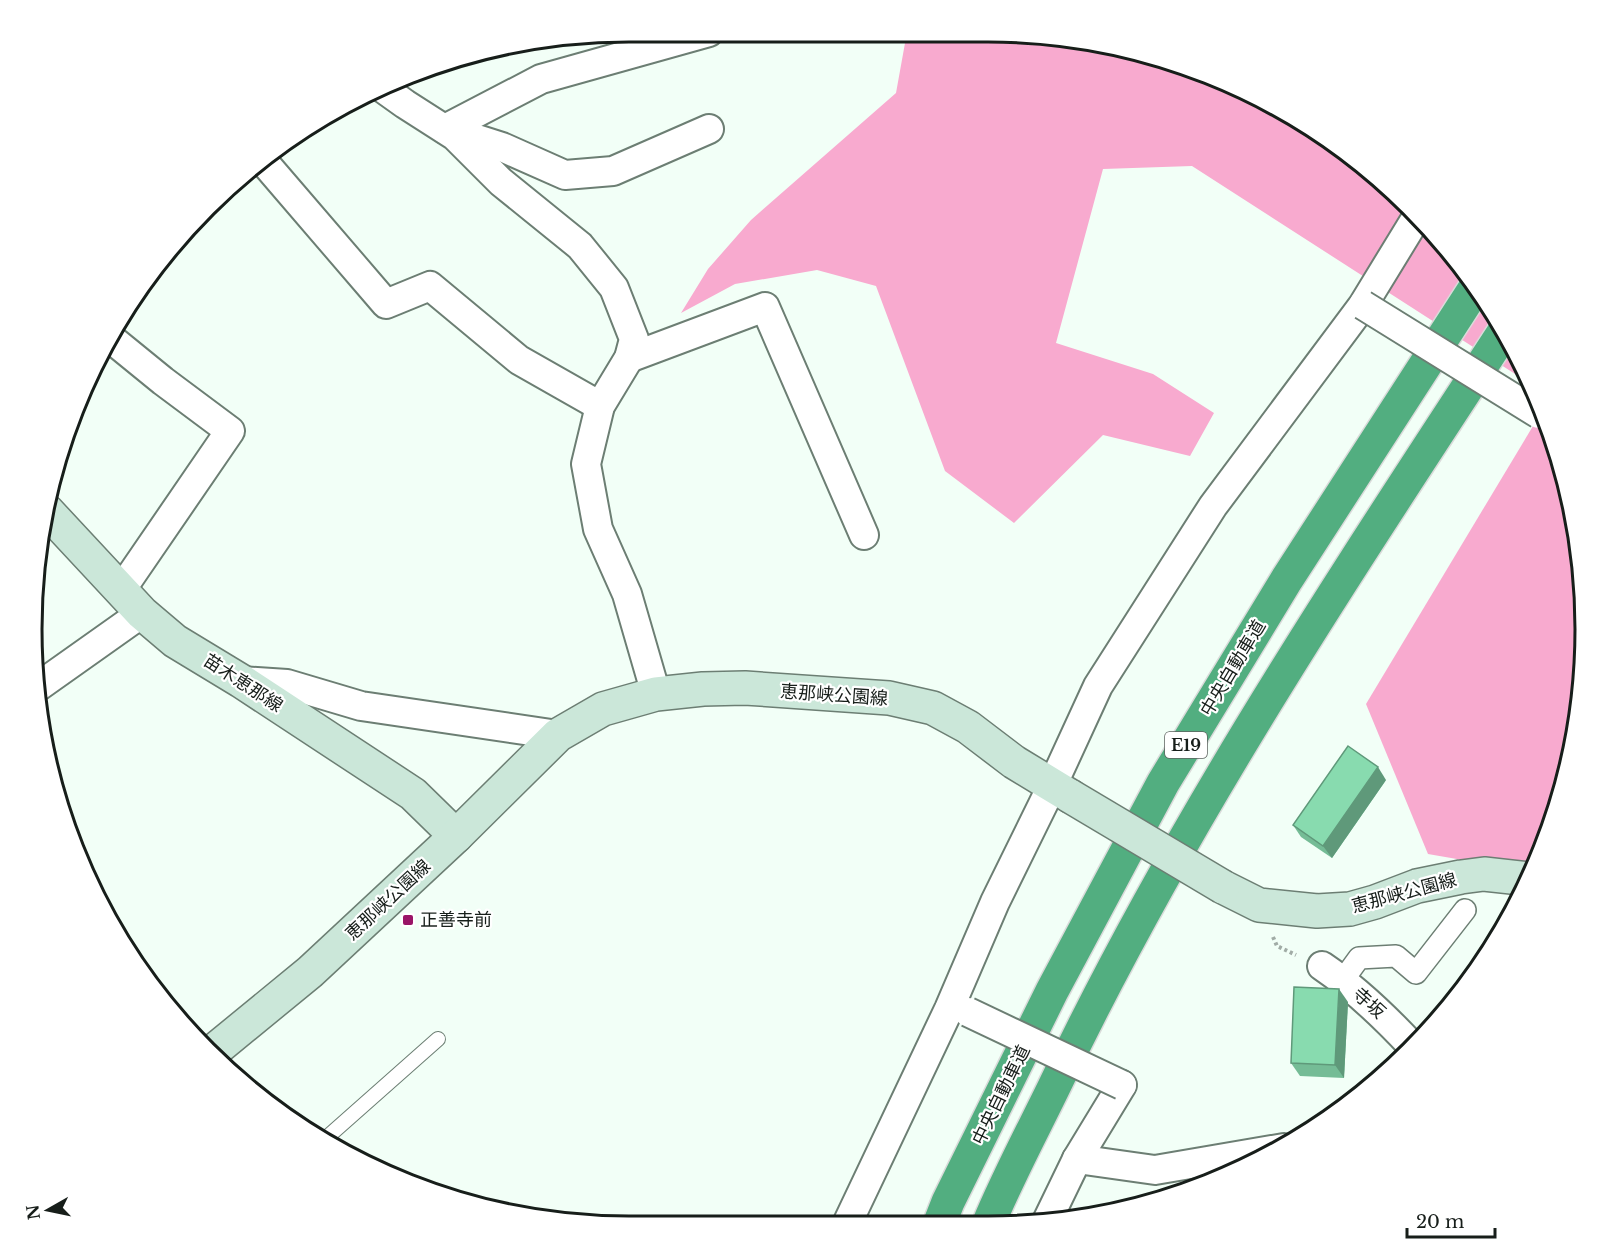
<svg xmlns="http://www.w3.org/2000/svg" width="1617" height="1258" font-family="'Libre Baskerville','Noto Sans JP',serif">
<style>
.forest{fill:#f8aacf}
.lines{fill:none;stroke-linecap:round;stroke-linejoin:round}
.service-casing{stroke:#6c7e73;stroke-width:16}
.pedestrian-casing{stroke:#6c7e73;stroke-width:24}
.minor-casing{stroke:#6c7e73;stroke-width:32}
.secondary-casing{stroke:#6c7e73;stroke-width:36}
.motorway-casing{stroke:#dadbda;stroke-width:36}
.path{stroke:#a1aca6;stroke-width:4;stroke-dasharray:3 3;stroke-linecap:butt}
.service{stroke:#fff;stroke-width:14}
.pedestrian{stroke:#fff;stroke-width:21}
.minor{stroke:#fff;stroke-width:28}
.secondary{stroke:#cbe7d9;stroke-width:33}
.motorway{stroke:#52ae80;stroke-width:33}
.minor-bridge-casing{stroke:#6c7e73;stroke-width:32;stroke-linecap:butt}
.secondary-bridge-casing{stroke:#6c7e73;stroke-width:36;stroke-linecap:butt}
.minor-bridge{stroke:#fff;stroke-width:28}
.secondary-bridge{stroke:#cbe7d9;stroke-width:33}
.wall{fill:#75bc96}
.shaded-wall{fill:#5f997a}
.building{fill:#88dbaf;stroke:#5f997a;stroke-width:1.5}
.poi-dot{fill:#9a1467;stroke:#fff;stroke-width:2}
.labels{text-anchor:middle;dominant-baseline:central;stroke-width:4.5;stroke-linejoin:round;paint-order:stroke}
.shield{fill:#fff;stroke:#5d625f;stroke-width:1.5}
.shield-label{font-size:16px;font-weight:bold;fill:#171e1a}
.street-label{font-size:18px;fill:#171e1a;stroke:#fff}
.poi-label{font-size:18px;fill:#171e1a;stroke:#fff;text-anchor:start}
.rim{fill:none;stroke:#171e1a;stroke-width:3}
</style>
<rect width="100%" height="100%" fill="#f2fff7"/>
<g class="forest">
<path d="M907,32l120,1 153,30 107,49 95,68 55,55 68,95 24,53 -337,-217 -89,3 -47,174 97,31 61,39 -24,43 -87,-21 -89,88 -69,-52 -69,-185 -59,-16 -82,14 -54,29 27,-44 43,-49 145,-127z"/>
<path d="M1542,411l12,26 26,114 4,117 -19,115 -33,89 -104,-18 -62,-150z"/>
</g>
<g class="lines">
<defs>
<path id="service" d="M324,1140l114,-101"/>
<path id="pedestrian" d="M1343,980l16,-22 37,-2 20,17 49,-63"/>
<g id="minor">
<path d="M384,89l21,15 50,32 46,46 79,64 34,42 20,51 -5,19 -29,48 -14,58 12,65 29,65 29,100"/>
<path d="M445,129l96,-50 168,-47"/>
<path d="M455,132l47,15 63,28 48,-4 96,-42"/>
<path d="M264,162l122,142 44,-18 89,74 81,46"/>
<path d="M109,337l54,44 67,50 -109,159"/>
<path d="M629,358l136,-51 99,228"/>
<path d="M241,681l46,3 74,22 197,29"/>
<path d="M39,686l103,-73"/>
<path d="M1322,966c34,23 62,50 90,80"/>
<path d="M1077,1159l78,11 129,-22"/>
<path d="M1047,1221l30,-62 45,-74"/>
<path d="M846,1226l103,-217 46,-107 57,-116 46,-100 115,-180 150,-201 55,-90"/>
</g>
<g id="secondary">
<path d="M47,511l95,102 33,28 66,40 172,113 43,42"/>
<path d="M1223,887l36,18 58,6 33,-2 25,-7 42,-16 44,-9 23,-3 45,5"/>
<path d="M210,1054l100,-82 146,-136 102,-101 45,-26 53,-15 47,-5 42,-1 144,10 44,10 35,19 46,35 56,34"/>
</g>
<g id="motorway">
<path d="M939,1225l9,-23 104,-211 111,-208 124,-204 188,-291"/>
<path d="M988,1225c19,-46 43,-91 65,-136 127,-267 291,-512 452,-759"/>
</g>
</defs>
<use href="#service" class="service-casing"/>
<use href="#pedestrian" class="pedestrian-casing"/>
<use href="#minor" class="minor-casing"/>
<use href="#secondary" class="secondary-casing"/>
<use href="#motorway" class="motorway-casing"/>
<path class="path" d="M1273,937l4,9 19,9"/>
<use href="#service" class="service"/>
<use href="#pedestrian" class="pedestrian"/>
<use href="#minor" class="minor"/>
<use href="#secondary" class="secondary"/>
<use href="#motorway" class="motorway"/>
<defs>
<g id="minor-bridge">
<path d="M1363,305l176,109"/>
<path d="M968,1012l154,73"/>
</g>
<path id="secondary-bridge" d="M1070,796l153,91"/>
</defs>
<use href="#minor-bridge" class="minor-bridge-casing"/>
<use href="#secondary-bridge" class="secondary-bridge-casing"/>
<use href="#minor-bridge" class="minor-bridge"/>
<use href="#secondary-bridge" class="secondary-bridge"/>
</g>
<g class="wall">
<path d="M1386,780l-54,78 -31,-21 -8,-12z"/>
<path d="M1348,1002l-4,76 -44,-2 -9,-13z"/>
</g>
<g class="shaded-wall">
<path d="M1378,767l8,13 -54,78 -9,-12z"/>
<path d="M1339,989l9,13 -4,76 -9,-13z"/>
</g>
<g class="building">
<path d="M1348,746l30,21 -55,79 -30,-21z"/>
<path d="M1294,987l45,2 -4,76 -44,-2z"/>
</g>
<rect class="poi-dot" x="402" y="914" width="12" height="12" rx="3"/>
<g class="labels">
<rect class="shield" x="1165" y="732" width="42" height="26" rx="4.5"/>
<g class="shield-label">
<text x="1186" y="745">E19</text>
</g>
<g class="street-label">
<text transform="translate(1233 668) rotate(-59)">中央自動車道</text>
<text transform="translate(243 683) rotate(33)">苗木恵那線</text>
<text transform="translate(834 695) rotate(4)">恵那峡公園線</text>
<text transform="translate(1404 893) rotate(-15)">恵那峡公園線</text>
<text transform="translate(388 900) rotate(-43)">恵那峡公園線</text>
<text transform="translate(1369 1003) rotate(42)">寺坂</text>
<text transform="translate(1001 1095) rotate(-64)">中央自動車道</text>
</g>
<g class="poi-label">
<text x="420" y="920">正善寺前</text>
</g>
</g>
<path d="M0 0H1617V1258H0ZM629 42H988A587 587 0 0 1 1575 629V629A587 587 0 0 1 988 1216H629A587 587 0 0 1 42 629V629A587 587 0 0 1 629 42Z" fill="#fff" fill-rule="evenodd"/>
<path class="rim" d="M629 42H988A587 587 0 0 1 1575 629V629A587 587 0 0 1 988 1216H629A587 587 0 0 1 42 629V629A587 587 0 0 1 629 42Z"/>
<g transform="translate(48 1210) rotate(261)" stroke="#ffffff" stroke-width="4.5" paint-order="stroke">
<path d="M0-4.5L10 22L0 15L-10 22Z" fill="#171e1a"/>
<text y="-9" font-size="16" font-weight="bold" text-anchor="middle" fill="#171e1a">N</text>
</g>
<path d="M1407 1228v9h88v-9" fill="none" stroke="#171e1a" stroke-width="3"/>
<text x="1416" y="1228" font-size="18" fill="#171e1a" stroke="#ffffff" stroke-width="4.5" paint-order="stroke">20 m</text>
</svg>
